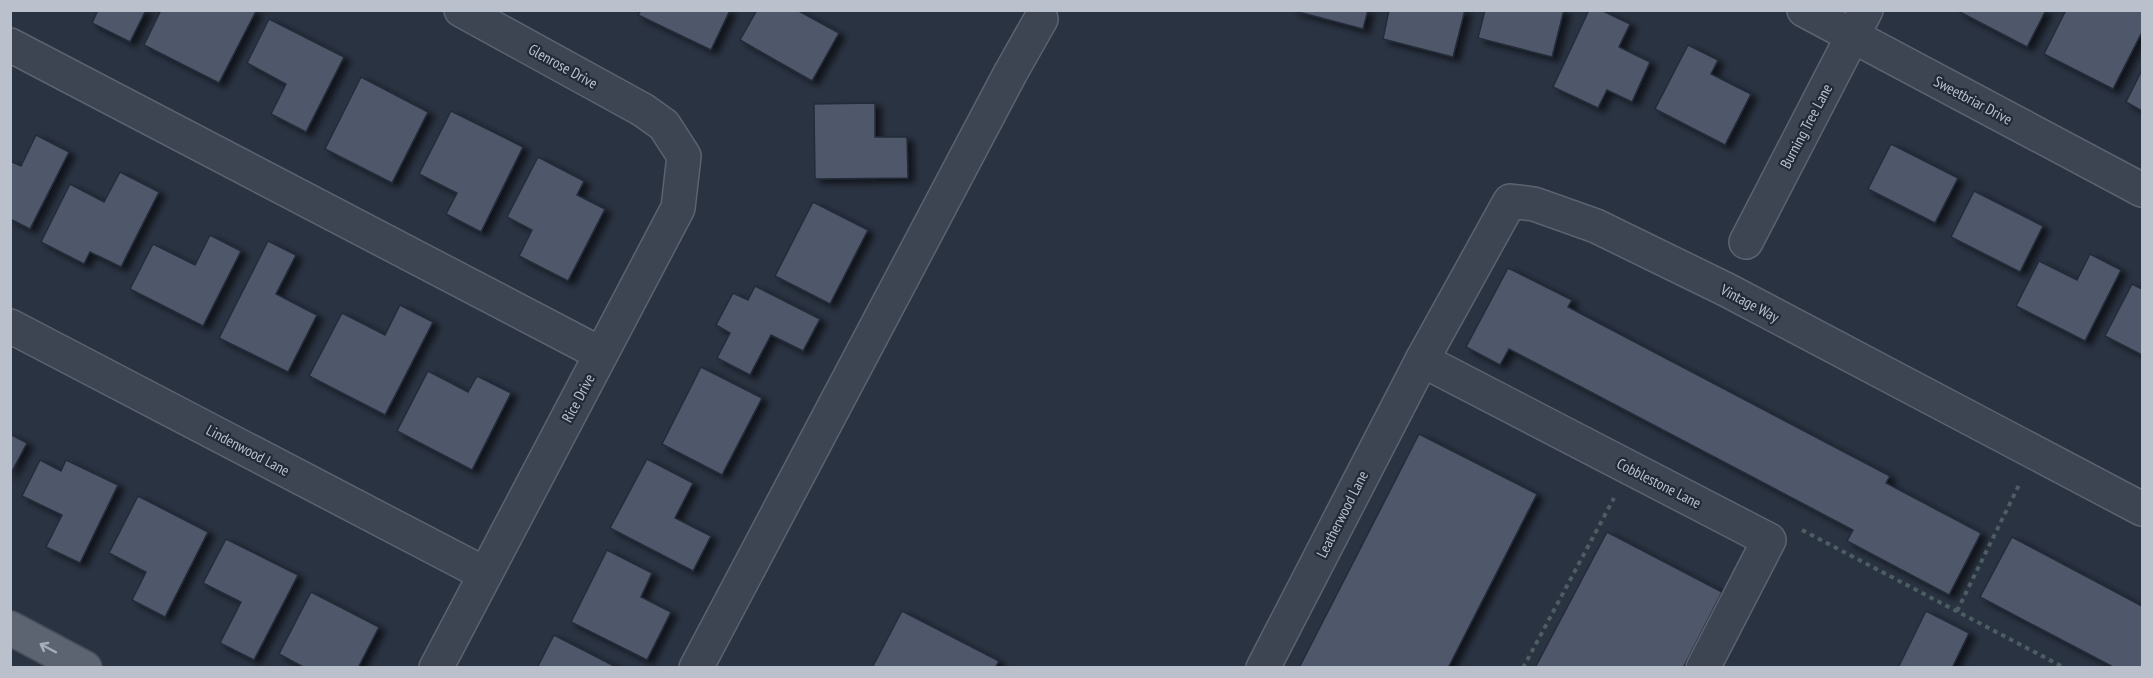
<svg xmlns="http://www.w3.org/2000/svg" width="2153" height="678" font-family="'PT Sans Narrow',sans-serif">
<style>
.building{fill:#50596b;stroke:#242c3a;stroke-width:1.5;filter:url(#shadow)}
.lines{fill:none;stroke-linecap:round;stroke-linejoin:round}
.minor-casing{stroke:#5c6370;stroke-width:36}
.major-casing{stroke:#474e5c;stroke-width:36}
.path{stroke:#4c5e62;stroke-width:4;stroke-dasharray:4.5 4.5;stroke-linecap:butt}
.minor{stroke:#3e4552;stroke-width:33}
.major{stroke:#5c6472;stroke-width:33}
.oneway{stroke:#a8aeba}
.labels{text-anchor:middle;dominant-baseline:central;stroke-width:4.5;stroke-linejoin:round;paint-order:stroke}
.street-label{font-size:15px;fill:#bbc1cc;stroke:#222a38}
</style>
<defs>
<filter id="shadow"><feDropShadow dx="6" dy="4" stdDeviation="3" flood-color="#0009"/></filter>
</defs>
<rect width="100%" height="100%" fill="#2a3342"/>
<g class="building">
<path d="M98,10h48l-16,32 -38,-19z"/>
<path d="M161,10h94l1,1 -37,72 -75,-38z"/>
<path d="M641,10h89l-19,40 -73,-35z"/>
<path d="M757,10h40l42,23 -27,48 -72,-41z"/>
<path d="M1291,10h77l-5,19z"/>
<path d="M1389,10h76l-12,47 -70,-18z"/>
<path d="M1485,10h79l-12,47 -74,-19z"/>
<path d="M1589,10h12l29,14 -11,23 31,15 -18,40 -25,-12 -9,18 -45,-21z"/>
<path d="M1956,10h90l-19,37z"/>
<path d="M2066,10h76v22l-29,57 -69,-35z"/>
<path d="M269,19l75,38 -38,75 -35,-18 15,-30 -39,-21z"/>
<path d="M1688,45l30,15 -7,14 40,20 -26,51 -70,-36z"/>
<path d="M2142,70v41l-16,-9z"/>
<path d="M361,77l67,35 -36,71 -67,-34z"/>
<path d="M875,103v34h32l1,41 -93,1 -1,-75z"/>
<path d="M451,111l72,36 -42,85 -35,-18 11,-21 -38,-19z"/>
<path d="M36,135l33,17 -39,77 -20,-10v-58l11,5z"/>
<path d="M1891,144l67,34 -23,45 -67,-34z"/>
<path d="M538,157l46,24 -7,14 28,14 -37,72 -49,-25 13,-26 -25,-13z"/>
<path d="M120,172l39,20 -38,75 -31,-15 -6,12 -43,-22 29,-58 34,18z"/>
<path d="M1974,191l69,35 -23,46 -69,-35z"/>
<path d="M813,202l55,28 -38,74 -55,-28z"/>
<path d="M210,235l31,16 -38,75 -73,-37 23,-45 42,21z"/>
<path d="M268,241l28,14 -20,39 41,21 -29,57 -69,-34z"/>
<path d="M2090,254l31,16 -36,71 -69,-35 23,-45 38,19z"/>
<path d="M1508,268l64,32 -4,7 322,169 -4,7 95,50 -32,62 -102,-54 6,-11 -344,-181 -9,16 -34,-18z"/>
<path d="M2132,284l10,5v66l-37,-19z"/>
<path d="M755,286l65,33 -17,32 -32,-16 -21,40 -33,-17 13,-25 -14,-8 17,-32 15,7z"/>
<path d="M400,305l33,17 -48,93 -76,-39 33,-63 43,22z"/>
<path d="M701,367l61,31 -40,77 -60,-31z"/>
<path d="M428,371l40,21 9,-16 34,17 -39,77 -75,-39z"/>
<path d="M10,434l17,9 -17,32z"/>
<path d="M1419,434l118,60 -89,174h-149z"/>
<path d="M647,459l46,24 -18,35 36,18 -18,35 -83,-43z"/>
<path d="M40,460l21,11 5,-11 52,25 -38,78 -34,-16 16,-32 -40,-19z"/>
<path d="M138,496l70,36 -43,85 -33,-17 14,-28 -37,-19z"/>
<path d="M1607,532l115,60 -39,76h-148z"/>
<path d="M2012,537l130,69v62h-27l-135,-71z"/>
<path d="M226,539l72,36 -44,85 -34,-17 21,-41 -38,-19z"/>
<path d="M607,550l45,23 -11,24 30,15 -24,48 -76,-38z"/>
<path d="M311,592l68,35 -21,41h-53l-26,-14z"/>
<path d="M902,611l97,50 -4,7h-123z"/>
<path d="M1926,611l43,22 -17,35h-54z"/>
<path d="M554,635l64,33h-81z"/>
</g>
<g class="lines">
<defs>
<g id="minor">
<path d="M1804,10l338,180"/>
<path d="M10,45l591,309"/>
<path d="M1746,242l120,-232"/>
<path d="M10,326l475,248"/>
<path d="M1422,360l347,180 -66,128"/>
<path d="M436,668l242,-460 6,-52 -20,-31 -21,-15 -182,-100"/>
<path d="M696,668l315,-596 30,-53"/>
<path d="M1263,668l159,-308 88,-159 24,3 62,22 131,64 415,219"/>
</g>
<path id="major" d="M10,628l75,40"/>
</defs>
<use href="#minor" class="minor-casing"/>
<use href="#major" class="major-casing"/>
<g class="path">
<path d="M1802,530l263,138"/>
<path d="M1957,611l63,-128"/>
<path d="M1523,668l91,-170"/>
</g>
<use href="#minor" class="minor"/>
<use href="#major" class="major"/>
</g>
<defs><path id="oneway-shaft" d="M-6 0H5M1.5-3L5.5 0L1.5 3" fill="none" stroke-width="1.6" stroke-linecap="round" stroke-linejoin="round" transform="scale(1.5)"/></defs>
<use class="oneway" href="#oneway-shaft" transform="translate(48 648) rotate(-152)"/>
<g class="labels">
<g class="street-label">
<text transform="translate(563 66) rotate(29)">Glenrose Drive</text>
<text transform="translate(1973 100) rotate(28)">Sweetbriar Drive</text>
<text transform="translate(1806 126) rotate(-62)">Burning Tree Lane</text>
<text transform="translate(1750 303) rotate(28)">Vintage Way</text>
<text transform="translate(578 398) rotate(-62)">Rice Drive</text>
<text transform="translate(248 450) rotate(28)">Lindenwood Lane</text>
<text transform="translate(1659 483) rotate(27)">Cobblestone Lane</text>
<text transform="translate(1342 514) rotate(-63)">Leatherwood Lane</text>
</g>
</g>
<rect width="2153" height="678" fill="none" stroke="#bbc1cc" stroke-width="24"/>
</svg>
